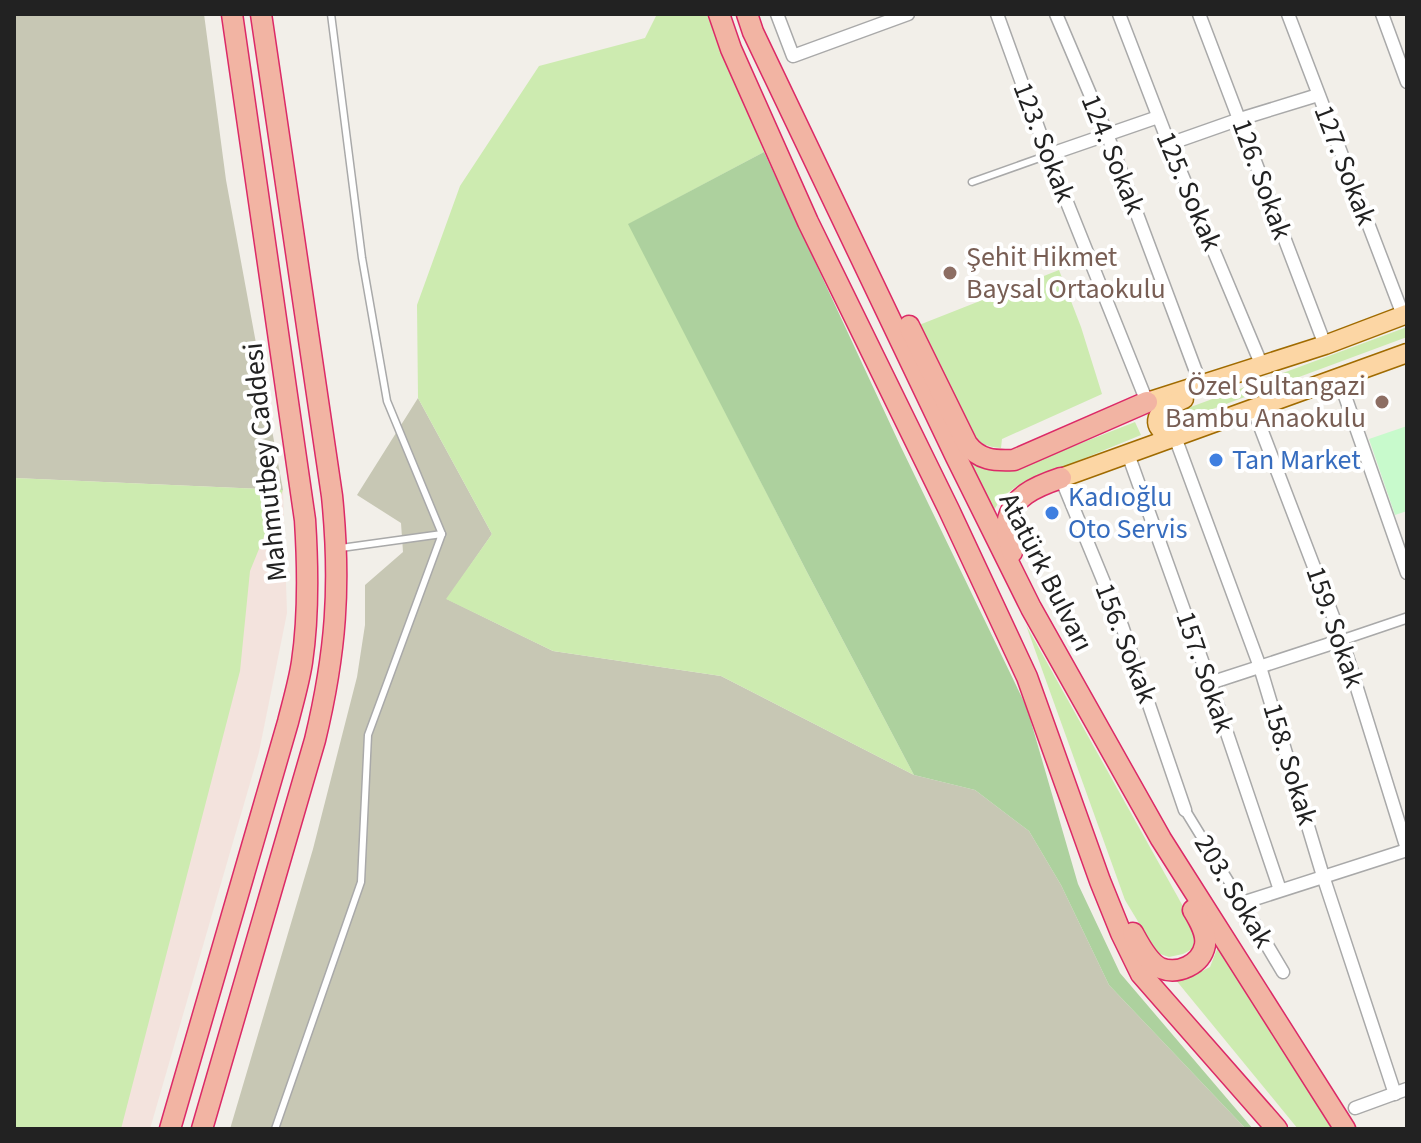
<svg xmlns="http://www.w3.org/2000/svg" width="1421" height="1143" font-family="'Source Sans 3',sans-serif">
<style>
.military{fill:#f3e3dd}
.construction{fill:#c7c7b4}
.grass{fill:#cdebb0}
.forest{fill:#add19e}
.park{fill:#c8facc}
.lines{fill:none;stroke-linecap:round;stroke-linejoin:round}
.service-casing{stroke:#a9a9a9;stroke-width:9}
.pedestrian-casing{stroke:#a9a9a9;stroke-width:12}
.minor-casing{stroke:#a9a9a9;stroke-width:15}
.primary-casing{stroke:#a06b00;stroke-width:21}
.trunk-casing{stroke:#dc2a67;stroke-width:23}
.service{stroke:#fff;stroke-width:6}
.pedestrian{stroke:#fff;stroke-width:9}
.minor{stroke:#fff;stroke-width:12}
.primary{stroke:#fcd6a4;stroke-width:18}
.trunk{stroke:#f2b4a3;stroke-width:20}
.education-dot{fill:#8d6e63;stroke:#fff;stroke-width:3}
.shop-dot{fill:#3f7fe0;stroke:#fff;stroke-width:3}
.labels{text-anchor:middle;dominant-baseline:central;stroke-width:8;stroke-linejoin:round;paint-order:stroke}
.street-label{font-size:28px;fill:#222;stroke:#fff}
.education-label{font-size:28px;fill:#785e54;stroke:#fff;text-anchor:start}
.shop-label{font-size:28px;fill:#366cbe;stroke:#fff;text-anchor:start}
</style>
<rect width="100%" height="100%" fill="#f2efe9"/>
<path class="military" d="M14,478l269,12 4,123 -28,139 -109,377h-136z"/>
<g class="construction">
<path d="M14,14h190l22,166 57,310 -269,-12z"/>
<path d="M418,398l74,136 -45,65 106,52 168,25 193,99 61,15 54,41 32,54 48,100 137,144h-1016l83,-280 44,-172 8,-52v-40l38,-33 -2,-29 -44,-28z"/>
</g>
<g class="grass">
<path d="M657,14h50l57,138 -135,72 178,348 107,203 -193,-99 -168,-25 -107,-52 46,-65 -74,-136 -1,-93 43,-119 79,-120 106,-28z"/>
<path d="M1059,270l22,57 21,67 -100,45 -1,9c-12,-1 -20,-3 -28,-13l-54,-110z"/>
<path d="M1407,327v10l-235,87 -3,-9z"/>
<path d="M1135,422l6,13 -124,51 -15,11 -8,13 -23,-47 21,7 18,1z"/>
<path d="M14,478l269,12 -33,81 -10,100 -119,458h-107z"/>
<path d="M1026,625l173,310 -5,13 -11,6 -14,3 -12,-4 -32,-53z"/>
<path d="M1219,944l114,185h-35l-123,-150 21,-5 14,-7z"/>
</g>
<path class="forest" d="M764,152l136,293 127,263 51,176 42,89 133,156h-7l-137,-144 -48,-100 -32,-54 -54,-41 -61,-15 -107,-203 -179,-348z"/>
<path class="park" d="M1407,426v85l-12,4 -26,-76z"/>
<g class="lines">
<defs>
<g id="service">
<path d="M331,14l31,244 25,143 55,133"/>
<path d="M972,182l76,-27"/>
<path d="M275,1129l86,-247 7,-147 74,-201 -101,14"/>
</g>
<g id="pedestrian">
<path d="M1342,640l65,-22"/>
<path d="M1185,810l57,93"/>
</g>
<g id="minor">
<path d="M777,14l16,42 115,-42"/>
<path d="M997,14l51,141 99,247"/>
<path d="M1056,14l51,120 94,251"/>
<path d="M1119,14l50,130 93,222"/>
<path d="M1199,14l126,331"/>
<path d="M1288,14l115,301"/>
<path d="M1382,14l25,68"/>
<path d="M1169,144l71,-25 78,-24"/>
<path d="M1048,155l110,-38"/>
<path d="M1339,379l68,194"/>
<path d="M1253,408l89,232 65,209"/>
<path d="M1175,437l85,230 63,209 72,218"/>
<path d="M1128,454l82,229 70,207"/>
<path d="M1061,478l61,148 63,184"/>
<path d="M1210,683l132,-43"/>
<path d="M1283,972l-41,-69 165,-53"/>
<path d="M1355,1108l52,-19"/>
</g>
<g id="primary">
<path d="M1147,402l178,-57 82,-31"/>
<path d="M1175,437c-15,-3 -26,-16 -10,-28 5,-4 13,-7 19,-10"/>
<path d="M1061,478l346,-125"/>
</g>
<g id="trunk">
<path d="M719,14l12,35 77,173 141,288 78,167 73,204 21,52 20,41 136,155"/>
<path d="M747,14l6,18 203,425 75,151 130,231 184,290"/>
<path d="M909,326l58,118c12,16 27,17 47,16l133,-58"/>
<path d="M1012,552c-2,-8 -6,-18 -5,-26 2,-29 30,-40 54,-48"/>
<path d="M1133,933c6,11 15,29 27,35 18,7 41,-3 45,-23 2,-12 -6,-25 -12,-35"/>
<path d="M170,1129l118,-407c5,-20 11,-40 14,-60 7,-47 6,-95 3,-142l-73,-506"/>
<path d="M202,1129l113,-389c21,-87 26,-155 17,-244l-71,-482"/>
</g>
</defs>
<use href="#service" class="service-casing"/>
<use href="#pedestrian" class="pedestrian-casing"/>
<use href="#minor" class="minor-casing"/>
<use href="#primary" class="primary-casing"/>
<use href="#trunk" class="trunk-casing"/>
<use href="#service" class="service"/>
<use href="#pedestrian" class="pedestrian"/>
<use href="#minor" class="minor"/>
<use href="#primary" class="primary"/>
<use href="#trunk" class="trunk"/>
</g>
<g class="education-dot">
<circle cx="950" cy="273" r="8"/>
<circle cx="1382" cy="402" r="8"/>
</g>
<g class="shop-dot">
<circle cx="1216" cy="460" r="8"/>
<circle cx="1052" cy="513" r="8"/>
</g>
<g class="labels">
<g class="street-label">
<text transform="translate(1044 142) rotate(69)">123. Sokak</text>
<text transform="translate(1113 154) rotate(68)">124. Sokak</text>
<text transform="translate(1345 165) rotate(69)">127. Sokak</text>
<text transform="translate(1262 179) rotate(70)">126. Sokak</text>
<text transform="translate(1189 191) rotate(67)">125. Sokak</text>
<text transform="translate(265 462) rotate(-96)">Mahmutbey Caddesi</text>
<text transform="translate(1046 572) rotate(63)">Atatürk Bulvarı</text>
<text transform="translate(1335 627) rotate(71)">159. Sokak</text>
<text transform="translate(1126 643) rotate(69)">156. Sokak</text>
<text transform="translate(1205 672) rotate(71)">157. Sokak</text>
<text transform="translate(1290 764) rotate(73)">158. Sokak</text>
<text transform="translate(1234 891) rotate(59)">203. Sokak</text>
</g>
<g class="education-label">
<text x="966" y="257">Şehit Hikmet<tspan x="966" dy="32">Baysal Ortaokulu</tspan></text>
<text x="1366" y="386" text-anchor="end">Özel Sultangazi<tspan x="1366" dy="32">Bambu Anaokulu</tspan></text>
</g>
<g class="shop-label">
<text x="1232" y="460">Tan Market</text>
<text x="1068" y="497">Kadıoğlu<tspan x="1068" dy="32">Oto Servis</tspan></text>
</g>
</g>
<rect width="1421" height="1143" fill="none" stroke="#222222" stroke-width="32"/>
</svg>
